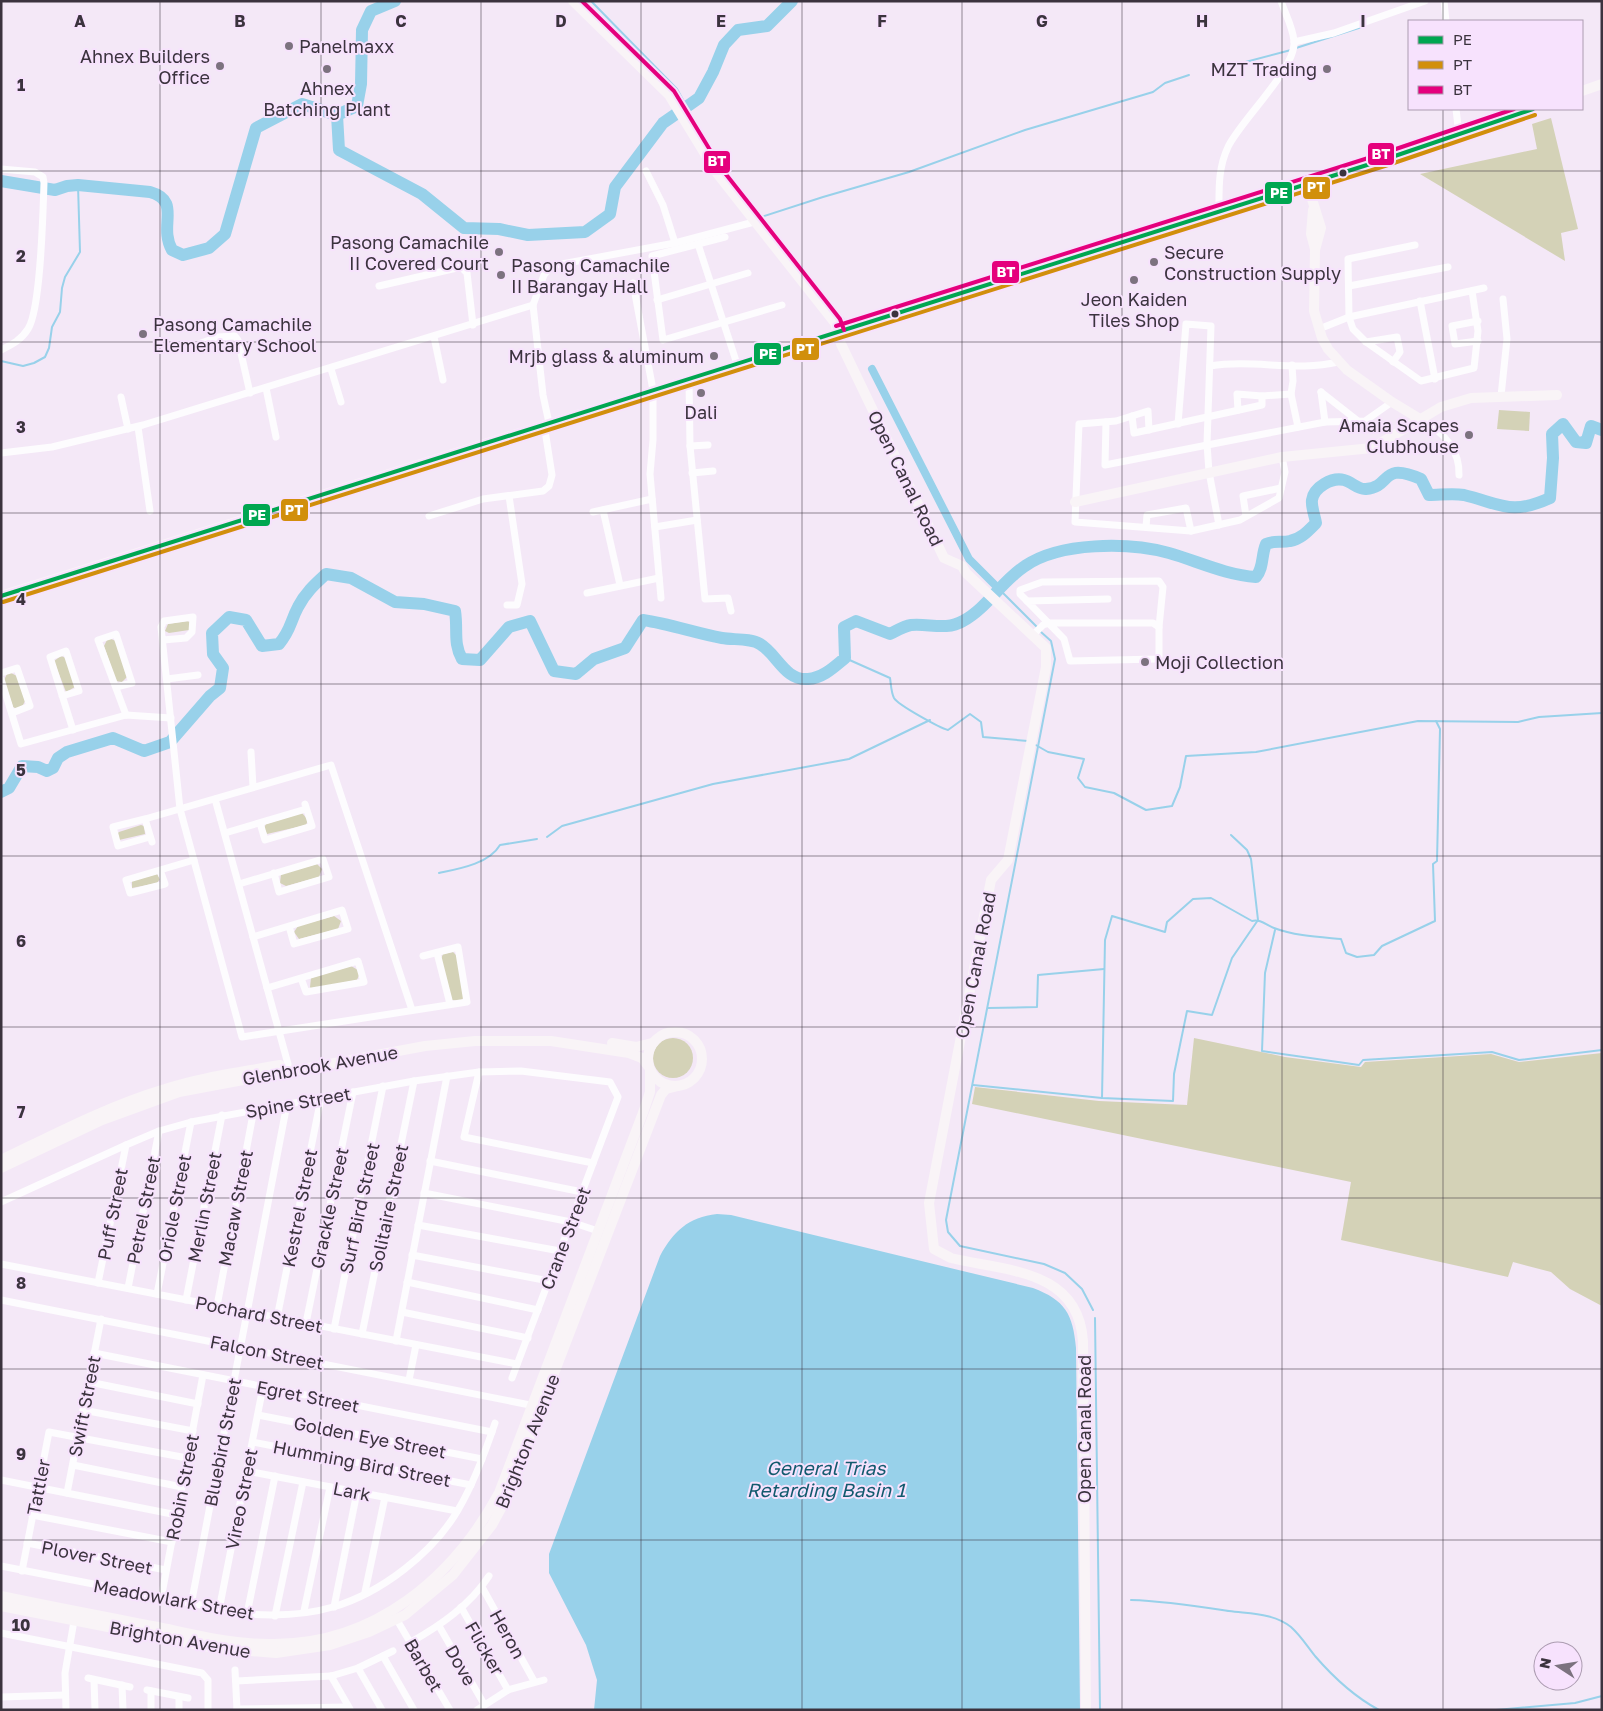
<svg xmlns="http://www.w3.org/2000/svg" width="1603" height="1711" font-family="'Golos Text',sans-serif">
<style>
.green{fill:#d4d2b7}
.water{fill:#98d1ea}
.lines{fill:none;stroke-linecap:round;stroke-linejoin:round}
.stream{stroke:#98d1ea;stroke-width:2}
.canal{stroke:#98d1ea;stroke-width:8}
.river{stroke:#98d1ea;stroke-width:12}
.street{stroke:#fdfcfe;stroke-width:7}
.secondary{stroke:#f9f4f7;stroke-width:10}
.bus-1-casing{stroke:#f7e2fd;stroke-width:8}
.bus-2-casing{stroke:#f7e2fd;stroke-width:8}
.bus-3-casing{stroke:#f7e2fd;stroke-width:8}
.bus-1{stroke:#00a651;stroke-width:4}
.bus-2{stroke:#d18f0c;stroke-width:4}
.bus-3{stroke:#e5007d;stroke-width:4}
.grid{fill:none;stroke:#3b333e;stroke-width:1;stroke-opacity:0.55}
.poi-dot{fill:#7c727f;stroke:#f7e2fd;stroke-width:2}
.bus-dot{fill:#3b333e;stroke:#f7e2fd;stroke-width:2}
.labels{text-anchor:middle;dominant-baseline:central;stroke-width:4;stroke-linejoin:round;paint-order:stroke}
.poi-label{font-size:18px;fill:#3b333e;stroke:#f7e2fd;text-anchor:start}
.street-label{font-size:18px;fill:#3b333e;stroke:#f7e2fd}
.water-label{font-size:19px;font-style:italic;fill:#125a6e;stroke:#f7e2fd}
.grid-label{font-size:16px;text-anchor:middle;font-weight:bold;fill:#3b333e;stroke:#f7e2fd;stroke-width:4;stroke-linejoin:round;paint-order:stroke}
.line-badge{stroke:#f7e2fd;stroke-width:2}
.badge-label{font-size:14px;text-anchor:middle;font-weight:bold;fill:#fff}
</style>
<rect width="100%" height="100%" fill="#f4e8f7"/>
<g class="green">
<path d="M1551,118l27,111 -17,4 4,28 -145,-87 117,-25 -5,-25z"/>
<path d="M1499,410l31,2 -1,19 -32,-2z"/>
<path d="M187,621l3,1 -1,8 -20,3 -4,-2 3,-7z"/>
<path d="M111,639l5,2 11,36 -5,5 -6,-1 -12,-35 3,-6z"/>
<path d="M61,656l5,2 9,29 -9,5 -12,-31z"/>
<path d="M11,673l6,3 8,25 -2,4 -6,4 -4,-2 -9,-27 3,-6z"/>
<path d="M302,813l6,7 -2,5 -39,9 -3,-6 2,-4z"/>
<path d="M141,825l3,1 1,8 -26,6 -2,-6 2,-2z"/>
<path d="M317,864l5,5 -3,8 -33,9 -6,-3 1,-9z"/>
<path d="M157,874l3,5 -3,4 -25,5v-7z"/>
<path d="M334,916l7,5 -3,8 -39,10 -5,-7 4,-6z"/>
<path d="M453,952l4,4 7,41 -3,4 -9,-1 -11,-41 2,-5z"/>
<path d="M351,966l7,4 1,5 -2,5 -46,9 -1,-2 1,-9z"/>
<circle cx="673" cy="1058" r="20"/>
<path d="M1194,1038l91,19 76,10 4,-5 126,-8 28,8 83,-9v253l-32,-17 -19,-17 -38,-10 -5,15 -167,-37 10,-58 -379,-78 3,-17 124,14 88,4z"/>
</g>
<path class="water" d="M717,1214l14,1 302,73c32,12 40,26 43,60l4,362h-486l3,-30 -11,-35 -37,-72v-19l111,-298c13,-24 28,-39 57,-42z"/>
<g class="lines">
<g class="stream">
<path d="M591,1l86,88 39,71 128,160"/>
<path d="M1296,48l69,-22"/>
<path d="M1234,65l57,-15"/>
<path d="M761,217l62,-20 86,-25 116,-42 128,-38 12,-9 24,-8"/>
<path d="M1,361l22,5 11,-3 11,-6 4,-9 3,-21 8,-15 2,-24 3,-11 15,-25 -2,-67"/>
<path d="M999,589l39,39"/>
<path d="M1041,632l10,9 4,18 -109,561 2,12 12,14 84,18 21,9 17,16 11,21"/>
<path d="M845,658l45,20c1,6 1,14 4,20 4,7 46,30 54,32l22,-16 11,8 2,15 45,4"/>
<path d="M1034,744l14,8 36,7 -6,19 7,9 29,6 32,17 26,-4 8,-19 6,-31 70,-4 162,-31 100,1 21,-5 63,-4"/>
<path d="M547,837l15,-11 151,-42 136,-25 81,-39"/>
<path d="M439,873c19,-4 50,-9 61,-28l37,-6"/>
<path d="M1275,930l-10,43 -3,78 97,14 4,-5 129,-8 27,8 83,-10"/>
<path d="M988,1008l49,-1 1,-32 66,-6"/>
<path d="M973,1085l129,13 71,3 1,-27 13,-63 25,4 20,-57 26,-38 -7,-61 -4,-9 -16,-15"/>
<path d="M1102,1098l3,-158 7,-24 53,16 2,-10 26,-23 18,-1 41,23c9,-2 14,4 22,7 21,8 45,9 67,11l5,14 11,4 17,-2 8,-9 53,-25 -2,-57 4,-3 3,-132 -4,-8"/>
<path d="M1095,1318l5,392"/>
<path d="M1131,1600c33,1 65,6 98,11 22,3 44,2 62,16 10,9 16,19 24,29 19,22 38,40 64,54"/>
<path d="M1496,1710l79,-7 27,-7"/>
</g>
<path class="canal" d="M872,369l97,190 30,30"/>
<g class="river">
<path d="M682,110l17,-12 14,-26 11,-27 14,-15 29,-4 25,-25"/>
<path d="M337,115l2,35 83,44 42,34 35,1 29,6 57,-3 25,-18 5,-27 48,-64 13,-9"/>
<path d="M1,181l54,9 12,-4 11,-1 72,7c32,9 8,33 22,58l11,5 26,-7 16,-14 31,-106 46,-24 35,11 20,-9 4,-22 1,-54 9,-19 24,-10"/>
<path d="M1,792l8,-4 13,-22 16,1 9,4 6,-3 5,-10 9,-6 46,-14 31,13 26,-9 40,-46 10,-8 3,-20 -10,-14 -1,-21 17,-16 17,3 16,26 17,-2c12,-14 11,-22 19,-37 7,-14 17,-23 28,-33l25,4 44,24 29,2 31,7c3,19 -2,32 7,48l18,1 29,-33 21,-6 24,50 22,3 18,-15 31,-11 18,-28c27,4 52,13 79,18 11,2 28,0 38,6 17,10 25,37 48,35 15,-1 26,-12 37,-21l-1,-31 12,-6 34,13c6,-3 14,-8 21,-9 17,-2 35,6 52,-4 24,-13 39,-40 62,-55 35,-24 103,-24 144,-13 28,8 57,22 87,24 8,-10 5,-21 10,-33 9,-4 15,-1 24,-3 11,-2 18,-10 26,-18 -1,-7 -5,-16 -4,-23 2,-13 20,-23 32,-20 8,2 14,10 22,9 26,-2 14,-28 55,-10l8,16c11,0 24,-2 35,0 37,9 47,21 86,3l3,-40 -1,-24 11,-10 13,18 10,1 5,-17 11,4"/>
</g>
<g class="street">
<path d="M1444,1l2,20"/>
<path d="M1294,42l40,-9 91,-32"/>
<path d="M1456,109l3,26"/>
<path d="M1,169l34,3 8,5 1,6c-1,27 -3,126 -16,146 -7,11 -15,15 -27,21"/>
<path d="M1219,211c0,-22 -1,-43 9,-64 12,-26 69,-79 66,-106 -1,-13 -9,-28 -13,-40"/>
<path d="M725,237l-73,19 11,84 119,-35"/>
<path d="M675,243l79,-21"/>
<path d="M698,244l39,120"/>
<path d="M1415,245l-67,14 1,58 4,12 13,13 55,39 53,-13 4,-37 -6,-40"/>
<path d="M633,283l20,107v50l-3,34 11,124"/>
<path d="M379,286l82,-19 6,6 6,52"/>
<path d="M1349,286l99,-19"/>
<path d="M657,300l91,-27"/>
<path d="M1420,301l15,78"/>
<path d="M1478,321l-26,5 3,18 23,-3"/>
<path d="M1319,329l30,-12 135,-29"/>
<path d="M434,337l9,43"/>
<path d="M1366,342l31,-5 3,15 -7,10"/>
<path d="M201,343l17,-6 17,-1 3,4 12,53"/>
<path d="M1292,365l1,16 -2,13 7,33"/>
<path d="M1210,366c43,-7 87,6 128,-4"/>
<path d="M331,369l10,33"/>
<path d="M689,379l1,67 15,153 23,-1 3,13"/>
<path d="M266,388l10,49"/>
<path d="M1321,392l37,29"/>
<path d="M1321,392l4,30"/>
<path d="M1501,396l6,-57 -4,-40"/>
<path d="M121,397l7,32"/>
<path d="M1238,410l-1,-16 25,2 29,-2"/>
<path d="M1132,416l2,17 128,-28v-9"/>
<path d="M1420,419c22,12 40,29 39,56"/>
<path d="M1106,422l-1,43 220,-43 40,-1 27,-19"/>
<path d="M549,423l-6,-28 -10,-90 11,-30 7,-9 124,-23 -12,-38 -17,-34"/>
<path d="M1178,424l8,-100 25,2 -4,118 2,28 10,53"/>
<path d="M138,427l12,84"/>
<path d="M1149,430l-1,-19 -32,10 -37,3 -4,98 116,9 49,-11 39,-22 6,-26 -3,-15"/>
<path d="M690,446l18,-1"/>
<path d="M1,453l51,-6 91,-22 390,-120"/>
<path d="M692,473l21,-2"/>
<path d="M603,510l17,75"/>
<path d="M593,512l59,-13"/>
<path d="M429,516l54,-17 60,-8 6,-5 3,-11 -8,-51"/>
<path d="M1246,516l-3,-20 38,-8"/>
<path d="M655,527l42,-7"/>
<path d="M1146,527l1,-12 39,-7 5,23"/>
<path d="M587,593l72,-15"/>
<path d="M1027,601l-7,-7v-4l22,-8 117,-1 4,6 -4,40"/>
<path d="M507,605h10l5,-21 -13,-88"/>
<path d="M1034,634l9,-9 7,-2h103l6,4v29l-2,3 -87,2 -6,-22 -37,-38 81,-2"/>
<path d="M163,640l23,-2 6,-6 1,-15 -29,4 -3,6 19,182 62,228 225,-35 -9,-55 -35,9"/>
<path d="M1,673l16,-5 13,38 -18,7"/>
<path d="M1,679l20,65 105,-29 45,3"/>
<path d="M167,679l31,-4"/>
<path d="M116,687l16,-4 -16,-49 -18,6 28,75"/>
<path d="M62,696l17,-5 -13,-40 -16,6 23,73"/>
<path d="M251,752l2,35"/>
<path d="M215,799l73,265"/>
<path d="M145,819l7,23"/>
<path d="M260,823l5,17 47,-14 -7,-22"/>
<path d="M225,833l81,-24"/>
<path d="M150,837l-32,9 -5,-19 32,-8 186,-54 81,245"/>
<path d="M160,870l5,14 -35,9 -4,-13 68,-20"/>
<path d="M239,884l84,-25 6,18 -50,15 -5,-19"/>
<path d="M253,937l89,-27 6,19 -54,15 -5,-18"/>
<path d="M437,953l13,51"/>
<path d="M267,988l91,-27 6,21 -58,10 -5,-14"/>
<path d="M479,1072l-15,65 129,26"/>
<path d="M430,1161l152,31"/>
<path d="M424,1193l147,29 27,9"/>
<path d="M1,1202l125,-57 33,-14 32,-9 223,-41 65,-9 42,-1 89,11 8,15 -106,281"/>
<path d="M418,1225l142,26"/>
<path d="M412,1255l137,26"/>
<path d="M1,1264l516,100"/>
<path d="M407,1282l131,28"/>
<path d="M98,1283l28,-138"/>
<path d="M128,1288l31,-157"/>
<path d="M157,1294l34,-172"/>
<path d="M1,1300l534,106"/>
<path d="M186,1300l36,-185"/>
<path d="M217,1306l37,-197"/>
<path d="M402,1312l126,26"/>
<path d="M277,1318l44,-220"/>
<path d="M306,1323l47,-231"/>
<path d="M334,1329l49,-243"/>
<path d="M362,1334l52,-253"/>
<path d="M396,1341l51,-265"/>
<path d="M94,1353l398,79"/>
<path d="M409,1380l7,-35"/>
<path d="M89,1382l109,22"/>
<path d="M83,1410l110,21"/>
<path d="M258,1415l224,44"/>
<path d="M253,1442l218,43"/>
<path d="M73,1465l109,22"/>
<path d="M247,1471l210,40"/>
<path d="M1,1480l176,35"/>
<path d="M67,1493l34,-174"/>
<path d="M32,1515l140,27"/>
<path d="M27,1543l139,27"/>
<path d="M1,1566l246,48c28,2 59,1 86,-7 48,-14 100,-54 125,-97 16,-27 27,-57 37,-87"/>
<path d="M22,1571l27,-139 138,26"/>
<path d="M482,1587l52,94"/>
<path d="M365,1592l20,-95"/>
<path d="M161,1599l42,-224"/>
<path d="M191,1605l96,-501"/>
<path d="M334,1607l23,-115"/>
<path d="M461,1607l47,83"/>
<path d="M219,1610l44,-223"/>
<path d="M304,1611l26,-124"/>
<path d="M247,1614l28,-138"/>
<path d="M275,1616l28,-134"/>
<path d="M397,1620l53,90"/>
<path d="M439,1626l45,78"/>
<path d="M1,1633l201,40 6,7v30"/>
<path d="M411,1642c30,-17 59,-37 78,-66"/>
<path d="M383,1656l31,54"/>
<path d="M358,1668l24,42"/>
<path d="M235,1670l2,40"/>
<path d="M331,1676l19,33"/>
<path d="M88,1678l42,9"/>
<path d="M94,1680l1,30"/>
<path d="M236,1681l95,-5 27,-8 35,-17"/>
<path d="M122,1685l1,25"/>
<path d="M147,1690l41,8"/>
<path d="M151,1691v19"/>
<path d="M1,1697l64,-2"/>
<path d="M237,1709l111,-2"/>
<path d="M66,1710l-1,-37 9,-52"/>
<path d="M179,1710v-13"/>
<path d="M477,1710l31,-20 36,-10"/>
</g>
<g class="secondary">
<path d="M573,1l96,94 47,77 119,151 6,21 103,214 18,8 4,7 80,75v19l-38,193 -17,20 -62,323 5,46 17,9c54,13 127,11 132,83l3,369"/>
<path d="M1582,91l20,-7"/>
<path d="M1307,183l14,45 -6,22 -1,61 8,27 6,11 19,21 45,32 28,17"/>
<path d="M1313,210l-2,24 4,15"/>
<path d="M1075,502l207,-45 90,-9 69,-41 30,-9 86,-3"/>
<path d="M1,596l894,-281 491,-156 147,-50"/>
<circle cx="675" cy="1059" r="27"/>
<path d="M612,1043l24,4 16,-4"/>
<path d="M1,1160c54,-26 107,-54 164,-71 37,-12 77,-17 115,-24"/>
<path d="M1,1168l101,-48 77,-28 246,-46 50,-5h76l78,12 13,5 6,8"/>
<path d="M1,1596c52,11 105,21 157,31 38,8 77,18 116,17 101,0 179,-66 225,-151l145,-383 6,-18v-21"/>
<path d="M1,1606l214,42 61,5 54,-8 39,-13 36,-17 48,-40 39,-50 13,-24 156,-406 5,-6 12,-3"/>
</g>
<defs>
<path id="bus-1" d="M1,596l1385,-437 147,-50"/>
<path id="bus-2" d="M3,602l1385,-437 147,-50"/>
<g id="bus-3">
<path d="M582,1l92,90 47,77 119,151 4,11"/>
<path d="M836,326l548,-173 130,-44"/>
</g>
</defs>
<use href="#bus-1" class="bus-1-casing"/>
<use href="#bus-2" class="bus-2-casing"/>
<use href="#bus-3" class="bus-3-casing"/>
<use href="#bus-1" class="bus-1"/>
<use href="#bus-2" class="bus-2"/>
<use href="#bus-3" class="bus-3"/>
</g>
<path class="grid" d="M160,1v1709M321,1v1709M481,1v1709M641,1v1709M802,1v1709M962,1v1709M1122,1v1709M1282,1v1709M1443,1v20M1443,109v1601M1,171h1601M1,342h1601M1,513h1601M1,684h1601M1,856h1601M1,1027h1601M1,1198h1601M1,1369h1601M1,1540h1601"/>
<g class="poi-dot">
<circle cx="289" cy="46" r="5"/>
<circle cx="220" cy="66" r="5"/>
<circle cx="327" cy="69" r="5"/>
<circle cx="1327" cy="69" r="5"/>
<circle cx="499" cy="252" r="5"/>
<circle cx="1154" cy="262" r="5"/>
<circle cx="501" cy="275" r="5"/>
<circle cx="1134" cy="280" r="5"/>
<circle cx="143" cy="334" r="5"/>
<circle cx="714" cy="356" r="5"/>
<circle cx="701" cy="393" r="5"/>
<circle cx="1469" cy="435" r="5"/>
<circle cx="1145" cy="662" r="5"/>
</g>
<g class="bus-dot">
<circle cx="1343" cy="173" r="4.5"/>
<circle cx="895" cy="314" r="4.5"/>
</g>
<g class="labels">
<g class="poi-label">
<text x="299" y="46">Panelmaxx</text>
<text x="210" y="56" text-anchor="end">Ahnex Builders<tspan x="210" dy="21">Office</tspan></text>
<text x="1317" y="69" text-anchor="end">MZT Trading</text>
<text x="327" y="88" text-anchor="middle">Ahnex<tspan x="327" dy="21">Batching Plant</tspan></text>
<text x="489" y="242" text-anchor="end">Pasong Camachile<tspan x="489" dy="21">II Covered Court</tspan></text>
<text x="1164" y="252">Secure<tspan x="1164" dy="21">Construction Supply</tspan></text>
<text x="511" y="265">Pasong Camachile<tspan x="511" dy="21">II Barangay Hall</tspan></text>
<text x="1134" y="299" text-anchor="middle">Jeon Kaiden<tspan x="1134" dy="21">Tiles Shop</tspan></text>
<text x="153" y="324">Pasong Camachile<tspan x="153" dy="21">Elementary School</tspan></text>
<text x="704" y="356" text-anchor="end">Mrjb glass &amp; aluminum</text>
<text x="701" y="412" text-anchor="middle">Dali</text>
<text x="1459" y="425" text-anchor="end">Amaia Scapes<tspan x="1459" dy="21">Clubhouse</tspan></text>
<text x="1155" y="662">Moji Collection</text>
</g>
<g class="street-label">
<text transform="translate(906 478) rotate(64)">Open Canal Road</text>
<text transform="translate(975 965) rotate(-79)">Open Canal Road</text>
<text transform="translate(320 1065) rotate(-10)">Glenbrook Avenue</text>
<text transform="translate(298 1102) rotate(-10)">Spine Street</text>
<text transform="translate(204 1207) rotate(-79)">Merlin Street</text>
<text transform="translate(174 1208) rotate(-79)">Oriole Street</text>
<text transform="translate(235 1208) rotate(-79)">Macaw Street</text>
<text transform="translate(299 1208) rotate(-79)">Kestrel Street</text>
<text transform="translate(329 1208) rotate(-78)">Grackle Street</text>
<text transform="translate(359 1208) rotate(-78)">Surf Bird Street</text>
<text transform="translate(388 1208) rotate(-78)">Solitaire Street</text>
<text transform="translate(143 1210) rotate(-79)">Petrel Street</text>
<text transform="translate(112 1214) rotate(-79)">Puff Street</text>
<text transform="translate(565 1238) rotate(-69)">Crane Street</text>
<text transform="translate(259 1314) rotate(11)">Pochard Street</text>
<text transform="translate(267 1352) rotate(11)">Falcon Street</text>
<text transform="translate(308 1396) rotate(11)">Egret Street</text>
<text transform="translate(84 1406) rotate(-79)">Swift Street</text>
<text transform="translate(1084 1429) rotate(-90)">Open Canal Road</text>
<text transform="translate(370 1437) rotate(11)">Golden Eye Street</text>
<text transform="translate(527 1441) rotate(-68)">Brighton Avenue</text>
<text transform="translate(222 1442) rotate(-79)">Bluebird Street</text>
<text transform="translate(362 1463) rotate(11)">Humming Bird Street</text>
<text transform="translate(38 1487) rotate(-79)">Tattler</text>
<text transform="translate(182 1487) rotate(-79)">Robin Street</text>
<text transform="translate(352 1491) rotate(11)">Lark</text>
<text transform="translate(241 1499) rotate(-79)">Vireo Street</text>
<text transform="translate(97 1557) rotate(11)">Plover Street</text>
<text transform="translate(174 1599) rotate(10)">Meadowlark Street</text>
<text transform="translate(508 1634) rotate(61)">Heron</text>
<text transform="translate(180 1639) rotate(10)">Brighton Avenue</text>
<text transform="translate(485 1648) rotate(60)">Flicker</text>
<text transform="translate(424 1665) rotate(60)">Barbet</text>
<text transform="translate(461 1665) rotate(60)">Dove</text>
</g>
<g class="water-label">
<text x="826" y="1467">General Trias<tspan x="826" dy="22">Retarding Basin 1</tspan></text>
</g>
</g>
<g class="grid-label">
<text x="80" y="27">A</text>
<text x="240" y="27">B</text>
<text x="401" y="27">C</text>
<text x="561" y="27">D</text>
<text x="721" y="27">E</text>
<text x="882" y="27">F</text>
<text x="1042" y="27">G</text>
<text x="1202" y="27">H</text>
<text x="1363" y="27">I</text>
<text x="21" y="91">1</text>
<text x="21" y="262">2</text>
<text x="21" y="433">3</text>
<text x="21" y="605">4</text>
<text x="21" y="776">5</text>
<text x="21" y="947">6</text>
<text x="21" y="1118">7</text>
<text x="21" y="1289">8</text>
<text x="21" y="1460">9</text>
<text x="21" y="1631">10</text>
</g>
<g class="line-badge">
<rect x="1367" y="142" width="28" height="24" rx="5" fill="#e5007d"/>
<rect x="703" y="150" width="28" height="24" rx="5" fill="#e5007d"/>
<rect x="1302" y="176" width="29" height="24" rx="5" fill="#d18f0c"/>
<rect x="1264" y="181" width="29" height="24" rx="5" fill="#00a651"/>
<rect x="991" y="260" width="29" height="24" rx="5" fill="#e5007d"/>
<rect x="791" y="337" width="29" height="24" rx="5" fill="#d18f0c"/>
<rect x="753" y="342" width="29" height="24" rx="5" fill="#00a651"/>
<rect x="280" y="498" width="29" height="24" rx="5" fill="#d18f0c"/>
<rect x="242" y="503" width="29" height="24" rx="5" fill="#00a651"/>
</g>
<g class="badge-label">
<text x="1381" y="159">BT</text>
<text x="717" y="166">BT</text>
<text x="1316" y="192">PT</text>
<text x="1279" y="198">PE</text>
<text x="1006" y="277">BT</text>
<text x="805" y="354">PT</text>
<text x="768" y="359">PE</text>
<text x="294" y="515">PT</text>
<text x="257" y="520">PE</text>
</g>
<rect width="1603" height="1711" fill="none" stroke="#3b333e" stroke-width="5"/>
<rect x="1408" y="20" width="175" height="90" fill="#f7e2fd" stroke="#ac9cb1"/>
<rect x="1418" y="36" width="25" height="8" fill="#00a651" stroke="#ac9cb1"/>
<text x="1453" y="45" font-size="15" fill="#3b333e">PE</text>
<rect x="1418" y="61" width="25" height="8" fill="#d18f0c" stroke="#ac9cb1"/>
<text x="1453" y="70" font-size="15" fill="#3b333e">PT</text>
<rect x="1418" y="86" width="25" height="8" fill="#e5007d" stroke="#ac9cb1"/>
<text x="1453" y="95" font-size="15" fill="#3b333e">BT</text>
<g transform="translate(1558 1666) rotate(282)"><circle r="24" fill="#f7e2fd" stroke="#ac9cb1"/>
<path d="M0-4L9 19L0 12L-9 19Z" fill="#7c727f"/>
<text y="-8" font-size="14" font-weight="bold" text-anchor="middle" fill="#3b333e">N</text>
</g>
</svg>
